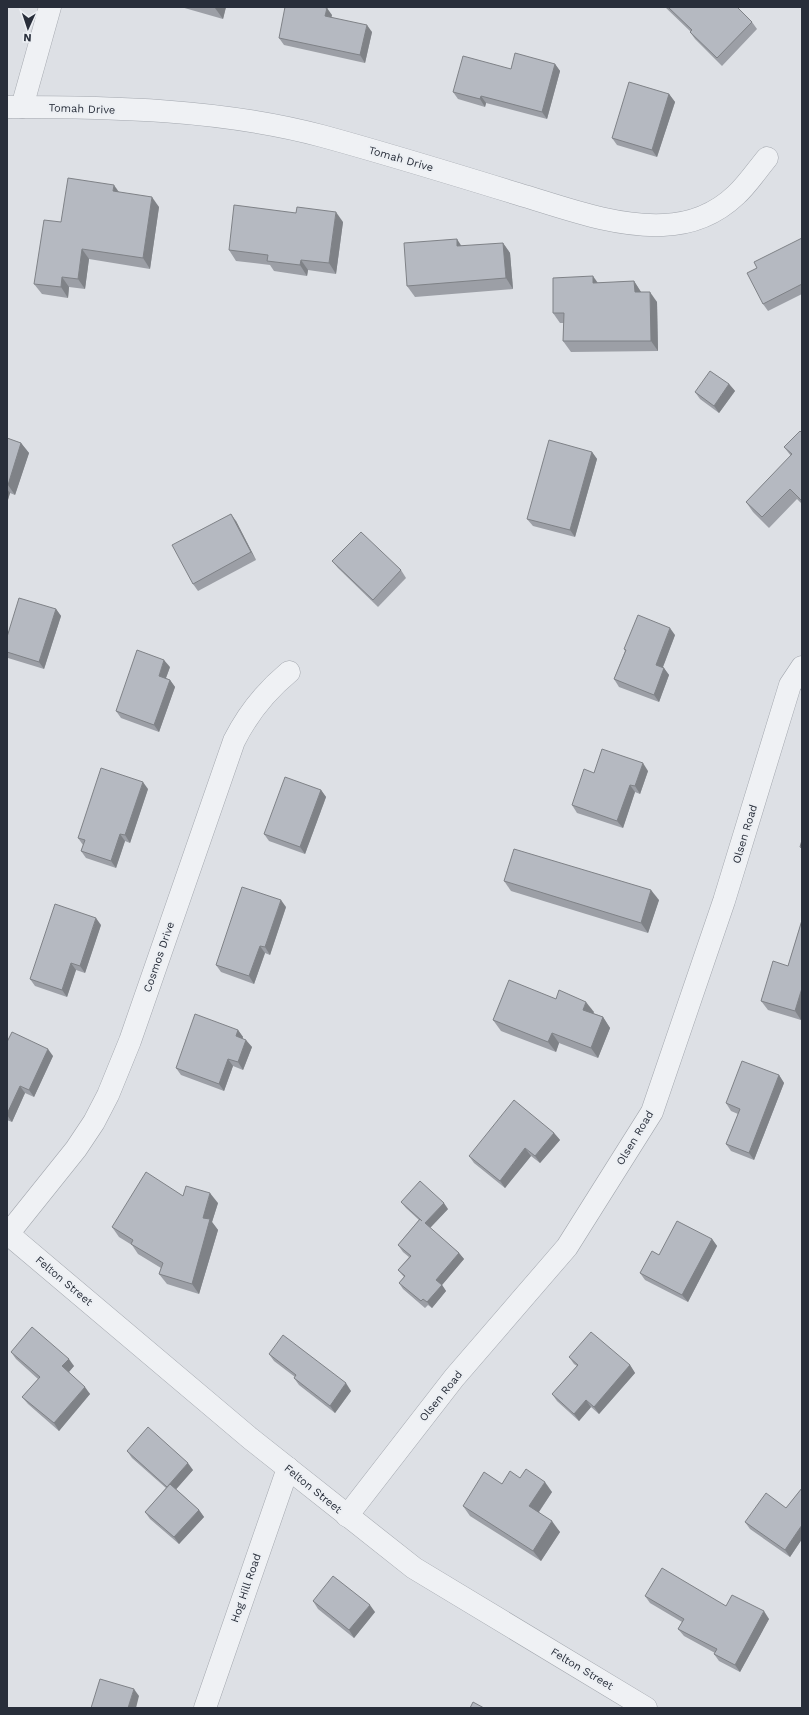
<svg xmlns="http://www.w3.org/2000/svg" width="809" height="1715" font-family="'Work Sans',sans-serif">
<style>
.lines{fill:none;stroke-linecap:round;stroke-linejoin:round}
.minor-casing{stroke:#a3a7ae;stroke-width:23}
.minor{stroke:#eff1f4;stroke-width:22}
.wall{fill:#9c9fa6}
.shaded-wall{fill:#7f8287}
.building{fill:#b5b9c1;stroke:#7f8287}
.labels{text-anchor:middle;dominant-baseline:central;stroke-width:4;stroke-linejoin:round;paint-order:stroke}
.street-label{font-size:11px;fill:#282e3a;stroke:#eceff3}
</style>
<rect width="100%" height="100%" fill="#dde0e5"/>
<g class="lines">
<defs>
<g id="minor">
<path d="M7,107c105,0 213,2 315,29 66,18 131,38 196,58 47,14 96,33 145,31 27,-1 53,-11 73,-30 11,-10 21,-25 31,-37"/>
<path d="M22,107l28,-100"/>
<path d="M7,1233l244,206 163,129 232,140"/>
<path d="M8,1234l68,-85 18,-27 14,-27 22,-54 104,-300c14,-28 31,-49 55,-69"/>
<path d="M347,1516l107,-138 113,-131 85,-135 72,-211 66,-216 12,-18"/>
<path d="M205,1708l83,-240"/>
</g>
</defs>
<use href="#minor" class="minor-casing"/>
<use href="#minor" class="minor"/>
</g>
<g class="wall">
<path d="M181,7h45l-3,12z"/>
<path d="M665,7h72l15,15 5,7 -35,37 -27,-27 -5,-7v-1z"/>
<path d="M332,15l-1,2 41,15 -7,31 -81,-18 -5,-7z"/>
<path d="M555,64l5,7 -13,48 -61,-16 -1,4 -27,-8 -5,-7 58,-23z"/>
<path d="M669,94l6,8 -18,55 -40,-12 -5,-7z"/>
<path d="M119,192l40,15 -9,62 -61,-10 -4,30 -16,-2 -1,11 -26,-4 -8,-10 27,-62z"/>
<path d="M343,222l-7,52 -28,-4 -1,6 -33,-5 -4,-6 -34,-4 -7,-11z"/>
<path d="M802,238v56l-34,17 -5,-7 -6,-36z"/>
<path d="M503,243l7,10 3,36 -98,8 -8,-11z"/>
<path d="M634,281l7,11 16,10 1,49 -87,1 -8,-11 1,-18h-4l-7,-10 45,-30z"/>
<path d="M729,384l6,7 -16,22 -19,-14 -5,-7z"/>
<path d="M802,433v71l-5,-5 -28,29 -16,-16 -7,-10 45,-46 -7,-9z"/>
<path d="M7,438l14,5 8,10 -14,42 -5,-2 -3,10z"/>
<path d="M592,452l5,7 -22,78 -42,-11 -6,-7z"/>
<path d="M236,521l20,39 -58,31 -5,-7z"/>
<path d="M332,561l69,9 5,8 -28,29 -40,-39z"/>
<path d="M56,609l5,7 -17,53 -36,-11 -1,-1v-20z"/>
<path d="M675,635l-12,32 6,8 -10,27 -40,-15 -5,-8 11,-28 -1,-2z"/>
<path d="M170,667l-4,11 4,2 5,7 -16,45 -38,-14 -5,-7z"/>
<path d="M648,771l-8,23 -5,-2 -12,36 -46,-15 -5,-8 22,-32z"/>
<path d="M148,789l-18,54 -5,-2 -9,27 -30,-10 -5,-7 2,-6 -5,-7z"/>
<path d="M321,790l5,7 -21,57 -36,-13 -5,-7z"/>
<path d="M504,881l155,19 -11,33 -137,-42z"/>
<path d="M286,907l-16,48 -5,-2 -11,31 -33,-12 -5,-7z"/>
<path d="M802,920v98l-1,2 -33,-10 -7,-9 27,-35z"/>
<path d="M101,925l-16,48 -9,-3 -9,27 -32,-11 -5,-7z"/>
<path d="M556,999l38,13 -1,1 10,4 7,11 -12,30 -39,-15 -3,9 -55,-21 -8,-11z"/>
<path d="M238,1030l5,7 -1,1 10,9 -9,23 -10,-4 -9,25 -43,-16 -5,-7z"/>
<path d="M7,1042l46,14 -19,41 -9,-4 -13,29 -5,-2z"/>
<path d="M779,1075l5,8 -30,77 -23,-9 -5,-7 12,-30 -7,-3 -5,-8z"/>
<path d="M554,1133l6,7 -20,23 -9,-7 -26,32 -31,-25 -5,-7z"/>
<path d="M183,1196l35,7 -6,19 6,8 -19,64 -32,-10 -8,-10 2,-6 -23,-14 -6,-9 -13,-8 -7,-10z"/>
<path d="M401,1202l47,7 -18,19 29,25 5,6 -22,26 4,6 -14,17 -4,-3 -3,3 -22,-19 -4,-6 5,-6 -6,-7 11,-13 -6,-5 -5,-7 21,-25 -13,-12z"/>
<path d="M712,1239l5,7 -29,56 -43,-22 -5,-7 19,-18z"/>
<path d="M11,1352l63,14 -5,6 21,22 -31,37 -31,-27 -6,-7 16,-18 -22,-20z"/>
<path d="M269,1354l82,37 -16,22 -36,-28 -5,-7 1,-1 -21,-16z"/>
<path d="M569,1357l61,8 5,8 -36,41 -8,-7 -12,14 -22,-20 -5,-7 25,-28 -3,-2z"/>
<path d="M127,1451l66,19 -17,19 23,21 5,7 -25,27 -29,-25 -5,-7 21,-24 -34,-30z"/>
<path d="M520,1478l32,14 -13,20 21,20 -19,29 -71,-45 -7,-10 39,-22z"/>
<path d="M802,1488v51l-12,18 -40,-28 -5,-7 41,-14z"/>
<path d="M645,1596l81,10 43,13 -29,53 -21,-11 -5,-7 1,-1 -31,-17 -6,-7 4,-7 -32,-19z"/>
<path d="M313,1601l62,11 -21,26 -36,-29z"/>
</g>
<g class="shaded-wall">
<path d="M216,7h10l-3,12 -8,-11z"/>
<path d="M327,8l5,7 -2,8 -5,-7z"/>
<path d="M367,25l5,7 -7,31 -5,-8z"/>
<path d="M555,64l5,7 -13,48 -5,-7z"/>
<path d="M669,94l6,8 -18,55 -5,-7z"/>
<path d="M481,96l5,7 -1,4 -5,-8z"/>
<path d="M114,185l7,10 -8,-4z"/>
<path d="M152,197l7,10 -9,62 -7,-11z"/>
<path d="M336,212l7,10 -7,52 -7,-11z"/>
<path d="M457,239l7,11 -7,-4z"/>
<path d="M503,243l7,10 3,36 -7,-11z"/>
<path d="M82,249l7,10 -4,30 -7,-10z"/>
<path d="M301,260l7,10 -1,6 -7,-11z"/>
<path d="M593,276l7,10 -7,-3z"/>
<path d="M62,277l7,10 -1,11 -7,-11z"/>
<path d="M634,281l7,11 1,11 -7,-11z"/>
<path d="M650,292l7,10 1,49 -7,-10z"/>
<path d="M729,384l6,7 -16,22 -5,-7z"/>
<path d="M21,443l8,10 -14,42 -7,-10z"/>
<path d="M592,452l5,7 -22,78 -5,-7z"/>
<path d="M7,489l3,4 -3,10z"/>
<path d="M231,514l5,7 20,39 -5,-8z"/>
<path d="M56,609l5,7 -17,53 -5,-7z"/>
<path d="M670,628l5,7 -14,37 -5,-7z"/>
<path d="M164,660l6,7 -6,16 -5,-7z"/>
<path d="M664,668l5,7 -10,27 -5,-7z"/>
<path d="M170,680l5,7 -16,45 -5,-7z"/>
<path d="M643,763l5,8 -8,23 -5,-8z"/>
<path d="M143,782l5,7 -18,54 -5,-8z"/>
<path d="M630,785l5,7 -12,36 -6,-7z"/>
<path d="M321,790l5,7 -21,57 -5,-7z"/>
<path d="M120,834l5,7 -9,27 -5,-7z"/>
<path d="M651,890l8,10 -11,33 -7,-10z"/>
<path d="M281,900l5,7 -16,48 -5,-8z"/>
<path d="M96,918l5,7 -16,48 -5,-7z"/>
<path d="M260,946l5,7 -11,31 -5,-8z"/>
<path d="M71,963l5,7 -9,27 -5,-7z"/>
<path d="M802,988v30l-1,2 -6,-9z"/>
<path d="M586,1002l8,10 -4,8 -7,-10z"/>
<path d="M603,1017l7,11 -12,30 -7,-10z"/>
<path d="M238,1030l5,7 -2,6 -5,-7z"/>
<path d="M552,1033l7,10 -3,9 -8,-10z"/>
<path d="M246,1040l6,7 -9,23 -5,-8z"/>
<path d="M48,1049l5,7 -19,41 -5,-7z"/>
<path d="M228,1059l5,7 -9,25 -5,-7z"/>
<path d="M779,1075l5,8 -30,77 -5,-7z"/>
<path d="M20,1086l5,7 -13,29 -5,-7v-1z"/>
<path d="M554,1133l6,7 -20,23 -5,-7z"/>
<path d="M525,1148l6,8 -26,32 -5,-7z"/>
<path d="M210,1193l8,10 -6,19 6,8 -19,64 -7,-10 11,-66z"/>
<path d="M444,1203l4,6 -19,20 -4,-6z"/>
<path d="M712,1239l5,7 -29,56 -6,-7z"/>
<path d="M459,1253l5,6 -22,26 4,6 -14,17 -5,-6 9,-22z"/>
<path d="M69,1359l5,7 -7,8 -5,-8z"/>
<path d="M630,1365l5,8 -36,41 -5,-7z"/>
<path d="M346,1383l5,8 -16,22 -5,-7z"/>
<path d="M85,1387l5,7 -31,37 -5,-8z"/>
<path d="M586,1400l5,7 -12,14 -5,-7z"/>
<path d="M188,1463l5,7 -21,24 -5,-7z"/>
<path d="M545,1482l7,10 -16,24 -7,-10z"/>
<path d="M199,1510l5,7 -25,27 -5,-7z"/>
<path d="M552,1521l8,11 -19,29 -8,-10z"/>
<path d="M802,1525v14l-12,18 -5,-7z"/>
<path d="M370,1605l5,7 -21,26 -5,-8z"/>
<path d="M764,1611l5,8 -29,53 -5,-7z"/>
<path d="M134,1689l5,7 -3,12h-8z"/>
</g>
<g class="building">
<path d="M285,7h37l5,1 -2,8 42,9 -7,30 -81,-17z"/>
<path d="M668,7h69l15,15 -35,36 -27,-26 2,-2z"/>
<path d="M515,53l40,11 -13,48 -61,-16 -1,3 -27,-7 10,-36 48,13z"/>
<path d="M629,82l40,12 -17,56 -40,-12z"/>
<path d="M68,178l46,7 -1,6 39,6 -9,61 -61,-9 -4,30 -16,-2 -1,10 -27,-3 10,-64 17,2z"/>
<path d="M234,205l62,8 1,-6 39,5 -7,51 -28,-3 -1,5 -33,-4 1,-6 -39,-5z"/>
<path d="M802,238v46l-39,20 -16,-31 10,-5 -3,-6z"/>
<path d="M457,239v7l46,-3 3,35 -99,8 -3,-43z"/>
<path d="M593,276v7l41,-2 1,11h15l1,49h-88l1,-28h-11v-35z"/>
<path d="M710,371l19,13 -15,22 -19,-14z"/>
<path d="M800,431l2,2v68l-12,-12 -28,28 -16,-15 46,-48 -8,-7z"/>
<path d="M7,438l14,5 -13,42 -1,-1z"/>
<path d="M549,440l43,12 -22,78 -43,-11z"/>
<path d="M231,514l20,38 -58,32 -21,-39z"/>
<path d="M361,532l40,38 -28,30 -41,-39z"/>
<path d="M19,598l37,11 -17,53 -32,-10v-15z"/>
<path d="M638,615l32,13 -14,37 8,3 -10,27 -40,-16 12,-29 -2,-1z"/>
<path d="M137,650l27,10 -5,16 11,4 -16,45 -38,-14z"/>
<path d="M602,749l41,14 -8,23 -5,-1 -13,36 -45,-16 12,-36 10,4z"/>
<path d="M101,768l42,14 -18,53 -5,-1 -9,27 -30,-10 4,-11 -7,-2z"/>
<path d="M285,777l36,13 -21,57 -36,-13z"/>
<path d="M802,840v8l-2,-1z"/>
<path d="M514,849l137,41 -10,33 -137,-42z"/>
<path d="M242,887l39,13 -16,47 -5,-1 -11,30 -33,-11z"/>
<path d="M55,904l41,14 -16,48 -9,-3 -9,27 -32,-11z"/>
<path d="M802,920v68l-7,23 -34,-10 12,-40 15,5z"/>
<path d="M509,980l47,19 3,-9 27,12 -3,8 20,7 -12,31 -39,-15 -4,9 -55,-22z"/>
<path d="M195,1014l43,16 -2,6 10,4 -8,22 -10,-3 -9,25 -43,-16z"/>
<path d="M12,1032l36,17 -19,41 -9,-4 -13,28v-72z"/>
<path d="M742,1061l37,14 -30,78 -23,-9 14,-35 -14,-6z"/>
<path d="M514,1100l40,33 -19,23 -10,-8 -25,33 -31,-25z"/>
<path d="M146,1172l37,24 3,-10 24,7 -7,25 7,1 -18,65 -33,-10 4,-11 -32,-19 2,-4 -21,-13z"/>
<path d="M420,1181l24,22 -19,20 34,30 -23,27 6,5 -15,17 -4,-3 -2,2 -22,-18 6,-7 -7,-6 13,-14 -13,-11 22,-26 2,2 -21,-19z"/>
<path d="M677,1221l35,18 -30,56 -42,-22 12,-22 7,4z"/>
<path d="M32,1327l37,32 -7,7 23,21 -31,36 -32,-26 18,-20 -29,-25z"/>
<path d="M591,1332l39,33 -36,42 -8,-7 -12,14 -22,-20 26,-29 -9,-8z"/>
<path d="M283,1335l63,48 -16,23 -36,-28 2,-3 -27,-21z"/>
<path d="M148,1427l40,36 -21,24 -40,-36z"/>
<path d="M526,1469l19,13 -16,24 23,15 -19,30 -70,-45 21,-34 18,12 8,-13 10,7z"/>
<path d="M170,1484l29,26 -25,27 -29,-25z"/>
<path d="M802,1488v37l-17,25 -40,-28 21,-29 20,15z"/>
<path d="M662,1568l64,38 6,-11 32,16 -29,54 -21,-11 3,-5 -39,-20 6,-10 -39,-23z"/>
<path d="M333,1576l37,29 -21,25 -36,-29z"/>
<path d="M100,1679l34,10 -6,19h-37z"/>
<path d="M473,1702l11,6h-14z"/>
</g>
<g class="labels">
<g class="street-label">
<text transform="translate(82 109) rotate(2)">Tomah Drive</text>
<text transform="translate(401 159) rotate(16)">Tomah Drive</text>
<text transform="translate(745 834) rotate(-73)">Olsen Road</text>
<text transform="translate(159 957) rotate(-71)">Cosmos Drive</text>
<text transform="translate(635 1138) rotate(-59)">Olsen Road</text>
<text transform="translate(64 1281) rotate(40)">Felton Street</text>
<text transform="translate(441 1396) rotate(-51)">Olsen Road</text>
<text transform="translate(313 1489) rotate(39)">Felton Street</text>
<text transform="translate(246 1588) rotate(-71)">Hog Hill Road</text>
<text transform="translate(582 1669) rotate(31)">Felton Street</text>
</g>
</g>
<rect width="809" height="1715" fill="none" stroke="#282e3a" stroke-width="16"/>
<g transform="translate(28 28) rotate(183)" stroke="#eceff3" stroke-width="3" paint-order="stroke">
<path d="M0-3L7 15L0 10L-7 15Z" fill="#282e3a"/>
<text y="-6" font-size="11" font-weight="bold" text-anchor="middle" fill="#282e3a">N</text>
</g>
</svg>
